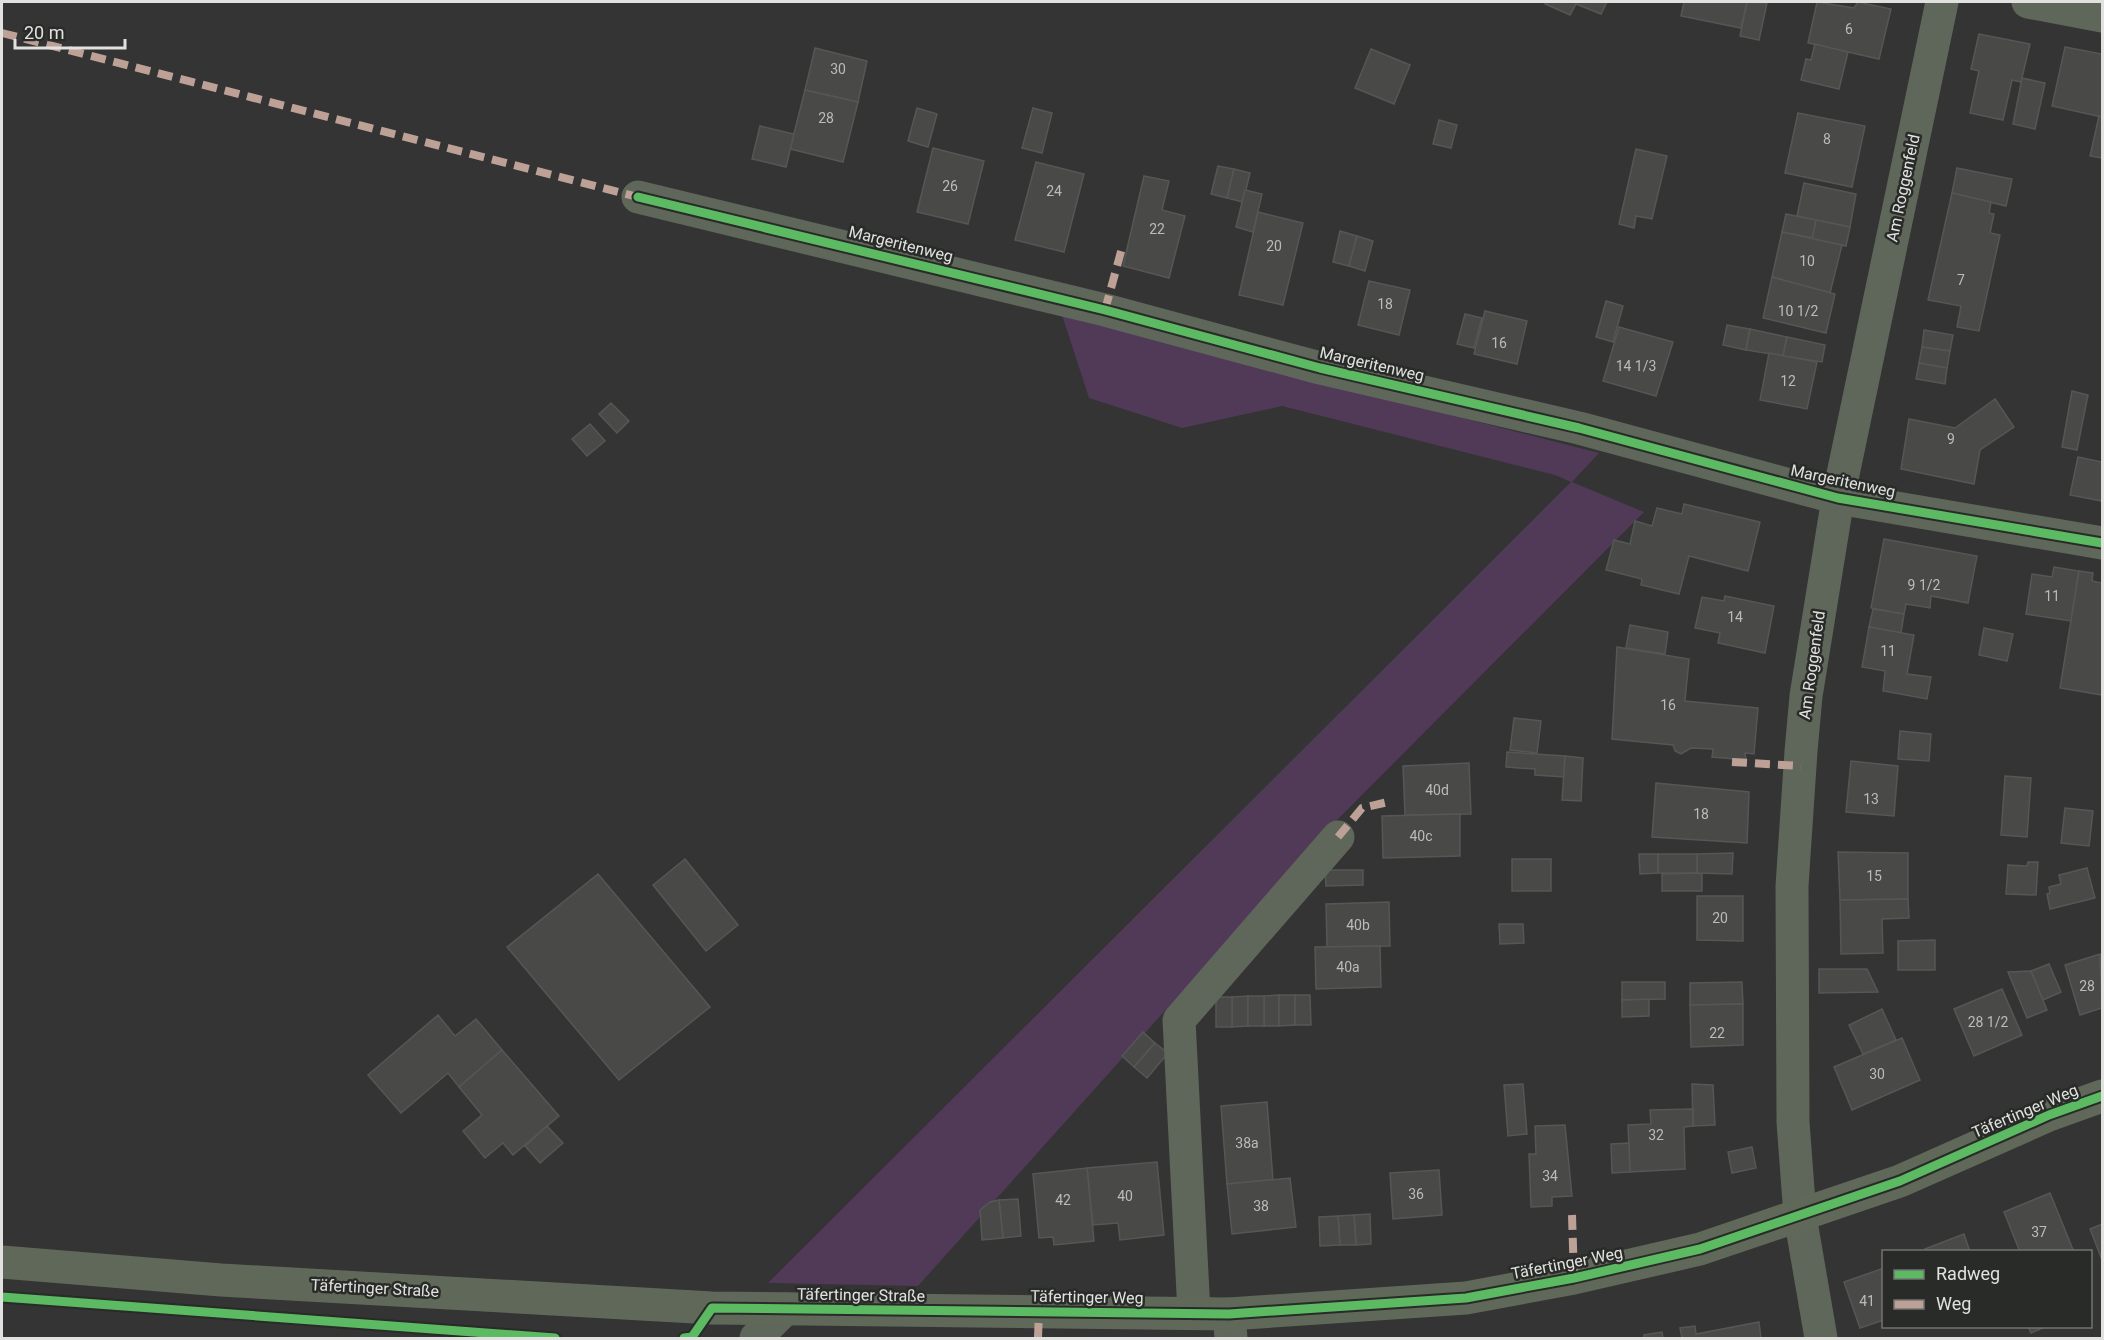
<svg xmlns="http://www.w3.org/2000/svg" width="2104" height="1340" font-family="Roboto,sans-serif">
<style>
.green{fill:#503a58}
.building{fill:#494a48;stroke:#555755;stroke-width:1.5}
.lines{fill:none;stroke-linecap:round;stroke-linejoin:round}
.street{stroke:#5f665a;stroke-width:33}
.secondary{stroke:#606959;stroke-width:33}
.quiet{stroke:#bda197;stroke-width:8;stroke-dasharray:15 8;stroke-linecap:butt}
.cycleway-casing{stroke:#292b28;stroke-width:13}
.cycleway{stroke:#5cba63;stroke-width:9}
.labels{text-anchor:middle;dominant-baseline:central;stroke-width:5;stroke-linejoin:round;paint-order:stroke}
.number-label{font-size:14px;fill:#bbbcba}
.street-label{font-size:16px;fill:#e1e2e0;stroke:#292b28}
</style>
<rect width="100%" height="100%" fill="#333433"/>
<path class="green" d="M1062,315l537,138 -27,29 72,30 -317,318 -409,456 -150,-3 803,-801 -16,-7 -273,-69 -100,22 -93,-30z"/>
<g class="building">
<path d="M1546,2h61l-6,12 -25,-10 -6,11 -25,-11z"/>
<path d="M1684,2h63l-6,26 -60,-12z"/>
<path d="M1747,2l20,1 -8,37 -19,-4z"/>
<path d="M1817,2l37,6 4,-6 33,7 -12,50 -71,-16z"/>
<path d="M1979,34l51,10 -9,38 -9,-2 -9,40 -33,-7 9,-42 -8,-2z"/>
<path d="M1815,44l33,8 -9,37 -38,-9 5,-21 5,1z"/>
<path d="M2065,47l37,7v63l-50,-11z"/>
<path d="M815,48l52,13 -9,41 -53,-12z"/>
<path d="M1371,49l39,16 -16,39 -39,-16z"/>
<path d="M2022,78l23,5 -10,46 -22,-5z"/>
<path d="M805,90l53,12 -15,60 -53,-13z"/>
<path d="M917,108l20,6 -9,33 -20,-6z"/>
<path d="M1033,108l19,5 -10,40 -20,-5z"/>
<path d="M1798,113l67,13 -13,61 -67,-14z"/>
<path d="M2099,116l3,1v41l-12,-2z"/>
<path d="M1439,120l18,5 -6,23 -18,-4z"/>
<path d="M760,126l34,8 -8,33 -34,-8z"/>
<path d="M933,148l51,13 -16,63 -51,-12z"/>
<path d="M1636,149l31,7 -15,63 -16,-3 -2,12 -15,-4z"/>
<path d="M1036,162l48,12 -20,78 -49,-12z"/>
<path d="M1218,166l16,3 -7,29 -16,-4z"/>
<path d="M1957,168l55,11 -6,27 -54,-13z"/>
<path d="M1234,169l16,4 -7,29 -16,-4z"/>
<path d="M1144,176l25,5 -7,29 23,6 -16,62 -46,-12z"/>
<path d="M1804,183l52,11 -6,33 -53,-11z"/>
<path d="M1245,190l17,4 -9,38 -17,-5z"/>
<path d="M1952,193l39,9 -2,11 5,1 -4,19 10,2 -21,96 -22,-4 4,-21 -33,-6z"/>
<path d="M1258,212l45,11 -20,82 -44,-10z"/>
<path d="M1786,214l30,6 -3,18 -31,-6z"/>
<path d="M1816,220l34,7 -4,19 -34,-7z"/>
<path d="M1340,231l17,5 -8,30 -16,-4z"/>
<path d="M1782,232l60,13 -12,48 -58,-16z"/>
<path d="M1357,236l16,5 -8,30 -16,-5z"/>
<path d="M1772,277l63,17 -9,39 -63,-15z"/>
<path d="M1369,281l41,9 -11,45 -41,-10z"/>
<path d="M1606,301l17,5 -10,36 -17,-5z"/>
<path d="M1485,311l42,10 -10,43 -43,-10z"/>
<path d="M1465,314l17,4 -8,30 -17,-4z"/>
<path d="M1727,325l23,4 -4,21 -23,-5z"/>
<path d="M1619,327l54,15 -17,54 -53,-15z"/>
<path d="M1750,329l37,8 -4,19 -37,-6z"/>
<path d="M1924,330l29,5 -3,16 -28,-4z"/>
<path d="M1787,337l38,8 -3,17 -39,-6z"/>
<path d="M1922,347l28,4 -3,17 -28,-5z"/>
<path d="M1769,353l48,9 -10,47 -47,-9z"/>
<path d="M1919,363l28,5 -2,16 -29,-5z"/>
<path d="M2072,391l16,4 -11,55 -15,-3z"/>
<path d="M1995,399l19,28 -34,23 -6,34 -73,-15 8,-50 46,9z"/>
<path d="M611,403l18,18 -12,12 -18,-19z"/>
<path d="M590,424l15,17 -18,15 -15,-17z"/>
<path d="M2078,457l24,5v39l-32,-6z"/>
<path d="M1684,504l76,18 -12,49 -59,-15 -10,38 -38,-9 1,-6 -36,-9 8,-30 16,4 5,-23 17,5 5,-18 25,6z"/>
<path d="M1884,539l93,17 -9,47 -37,-7 -1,12 -24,-4 -2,10 -33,-6z"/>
<path d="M2054,567l25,4 -8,50 -45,-7 6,-40 20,3z"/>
<path d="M2079,571l14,2 -1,8 10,2v112l-42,-7z"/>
<path d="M1725,596l49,10 -9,47 -47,-10 2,-10 -25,-5 7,-31 22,4z"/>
<path d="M1873,609l31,5 -3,19 -32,-6z"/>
<path d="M1630,625l38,7 -3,22 -39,-6z"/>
<path d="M1869,627l45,8 -7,39 24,3 -4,22 -44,-8 2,-20 -23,-4z"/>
<path d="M1984,628l29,6 -6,27 -28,-6z"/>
<path d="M1617,647l72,12 -4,42 73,7 -4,46 -9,-1 1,7 -34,-3 1,-8 -22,-1 -10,6 -6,-3 -2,-6 -61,-6z"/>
<path d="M1514,718l27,3 -4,32 -27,-3z"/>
<path d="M1900,731l31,3 -2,27 -31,-2z"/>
<path d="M1507,752l58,4 -1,21 -29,-2v-6l-29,-2z"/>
<path d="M1565,756l18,2 -2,43 -19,-1z"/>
<path d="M1851,761l47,5 -4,50 -48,-4z"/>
<path d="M1469,763l2,51 -66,1 -2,-49z"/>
<path d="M2005,776l26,2 -4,59 -26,-2z"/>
<path d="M1656,783l93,9 -2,51 -95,-6z"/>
<path d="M2065,808l28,3 -4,35 -28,-3z"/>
<path d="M1460,814v42l-77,2 -1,-42z"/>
<path d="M1838,852l70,1v46l-68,1z"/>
<path d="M1733,853l-1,21 -35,-1v-19z"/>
<path d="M1639,854h19v19l-18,1z"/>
<rect x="1658" y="854" width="39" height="19"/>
<path d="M685,859l53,66 -32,26 -53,-66z"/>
<rect x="1512" y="859" width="39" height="32"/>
<path d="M2028,862h10l-2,33 -30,-1 2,-29 19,1z"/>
<path d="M2087,868l8,30 -45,11 -3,-15 3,-1 -1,-6 12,-3 -2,-9z"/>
<path d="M1325,870h38v15l-37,1z"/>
<path d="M1697,873l5,1v17h-40v-17z"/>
<path d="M598,874l112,133 -91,73 -112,-133z"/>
<path d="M1697,896h46v45l-46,-1z"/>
<path d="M1908,899l1,19 -27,1 1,34 -42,1 -1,-54z"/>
<path d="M1389,902l1,44 -63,1 -1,-43z"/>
<path d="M1499,924h24l1,19 -24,1z"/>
<path d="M1935,940v30h-37v-29z"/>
<path d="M1380,946l1,41 -65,2 -1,-42z"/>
<path d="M2100,954l2,54 -22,7 -15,-50z"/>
<path d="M2049,964l12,28 -18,8 -12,-29z"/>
<path d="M1819,969h48l11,23 -59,1z"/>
<path d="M2031,971l16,39 -20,8 -19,-46z"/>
<path d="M1622,982h43v17l-43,1z"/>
<path d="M1742,982l1,22 -53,1v-22z"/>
<path d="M2002,989l20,46 -48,21 -20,-47z"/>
<path d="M1279,995v31h-15v-30z"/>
<path d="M1279,995h16v30l-16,1z"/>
<path d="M1295,995h15l1,30h-16z"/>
<path d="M1248,996v30l-16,1v-30z"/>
<rect x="1248" y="996" width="16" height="30"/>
<rect x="1216" y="997" width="16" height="30"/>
<path d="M1649,999v17l-27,1v-17z"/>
<path d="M1743,1004v41l-52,2 -1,-42z"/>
<path d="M1882,1009l14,31 -33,14 -14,-29z"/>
<path d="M438,1015l17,21 21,-17 26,31 -43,37 -11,-14 -47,40 -33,-38z"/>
<path d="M1143,1032l12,11 -21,24 -12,-11z"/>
<path d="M1902,1038l18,42 -68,30 -18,-43z"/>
<path d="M1155,1043l13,10 -21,25 -13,-11z"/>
<path d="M502,1050l57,66 -46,39 -10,-12 -18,15 -22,-27 19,-16 -23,-28z"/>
<path d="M1523,1084l4,50 -19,2 -4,-51z"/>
<path d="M1692,1084l21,1 2,40 -22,1z"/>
<path d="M1267,1102l6,78 -46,4 -6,-78z"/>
<path d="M1693,1109v17l-9,1 1,42 -55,3 -2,-47 23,-1 -1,-14z"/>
<path d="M1565,1125l7,71 -20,1v9l-21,1 -2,-53h7l-1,-28z"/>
<path d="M547,1126l16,17 -23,20 -15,-17z"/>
<path d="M1629,1143l1,29 -18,1 -1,-29z"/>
<path d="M1752,1147l4,21 -24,5 -4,-21z"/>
<path d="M1157,1162l7,73 -44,5 -2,-17 -25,2 -6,-57z"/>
<path d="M1087,1168l7,73 -40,4 -1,-8 -14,1 -6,-64z"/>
<path d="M1439,1170l3,45 -49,4 -3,-46z"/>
<path d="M1290,1178l6,49 -64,7 -5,-50z"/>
<path d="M2050,1193l24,59h-54l-16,-40z"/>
<path d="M1018,1199l3,37 -18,2 -4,-38z"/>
<path d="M999,1200l4,38 -21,2 -2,-30 10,-8z"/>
<path d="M1370,1214l1,30 -15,1 -2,-30z"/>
<path d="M1354,1215l2,30h-16l-2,-29z"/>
<path d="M1338,1216l2,29 -20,1 -1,-29z"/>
<path d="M2102,1224v36l-12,-31z"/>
<path d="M1964,1234l6,18h-44l-1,-3z"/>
<path d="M1884,1268v52l-24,8 -16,-46z"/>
<path d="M1759,1322l2,16h-79l-2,-10 15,-2 1,8z"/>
<path d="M2028,1326h19l-16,7z"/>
<path d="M1662,1332l1,6h-19v-3z"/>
</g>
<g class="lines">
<g class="street">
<path d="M2028,2l74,14"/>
<path d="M638,197l467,113 215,58 259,60 259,70 264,45"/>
<path d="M1194,1313l-15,-293 159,-183"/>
<path d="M1229,1314l2,24"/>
<path d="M756,1338l29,-29"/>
<path d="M1821,1338l-21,-122 -7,-94 -1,-236 9,-135 5,-55 32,-198 104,-496"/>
</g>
<path class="secondary" d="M2,1262l219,18 491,28 517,6 237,-16 108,-20 126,-29 200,-68 149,-66 53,-19"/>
<g class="quiet">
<path d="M2,33l636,164"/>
<path d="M1105,310l17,-62"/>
<path d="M1732,762l69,4"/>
<path d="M1338,837l24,-29 26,-6"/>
<path d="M1572,1215l2,63"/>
<path d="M1038,1338l1,-27"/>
</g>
<defs>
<g id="cycleway">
<path d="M638,197l467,113 215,58 259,60 259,70 264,45"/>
<path d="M2,1297l553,41"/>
<path d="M684,1338l8,-1 20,-29 517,6 237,-16 108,-20 126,-29 200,-68 149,-66 53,-19"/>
</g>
</defs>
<use href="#cycleway" class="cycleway-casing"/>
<use href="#cycleway" class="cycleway"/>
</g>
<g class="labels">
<g class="number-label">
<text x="1849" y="29">6</text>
<text x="838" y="69">30</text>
<text x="826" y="118">28</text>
<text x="1827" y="139">8</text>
<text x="950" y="186">26</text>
<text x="1054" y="191">24</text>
<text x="1157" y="229">22</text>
<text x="1274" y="246">20</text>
<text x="1807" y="261">10</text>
<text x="1961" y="280">7</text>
<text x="1385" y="304">18</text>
<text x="1798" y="311">10 1/2</text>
<text x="1499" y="343">16</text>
<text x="1636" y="366">14 1/3</text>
<text x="1788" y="381">12</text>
<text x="1951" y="439">9</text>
<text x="1924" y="585">9 1/2</text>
<text x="2052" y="596">11</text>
<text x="1735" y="617">14</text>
<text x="1888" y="651">11</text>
<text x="1668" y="705">16</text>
<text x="1437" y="790">40d</text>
<text x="1871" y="799">13</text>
<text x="1701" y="814">18</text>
<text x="1421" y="836">40c</text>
<text x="1874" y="876">15</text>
<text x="1720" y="918">20</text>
<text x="1358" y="925">40b</text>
<text x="1348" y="967">40a</text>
<text x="2087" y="986">28</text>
<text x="1988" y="1022">28 1/2</text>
<text x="1717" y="1033">22</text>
<text x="1877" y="1074">30</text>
<text x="1656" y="1135">32</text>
<text x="1247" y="1143">38a</text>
<text x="1550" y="1176">34</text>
<text x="1416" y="1194">36</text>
<text x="1125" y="1196">40</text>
<text x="1063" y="1200">42</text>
<text x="1261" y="1206">38</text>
<text x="2039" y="1232">37</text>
<text x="1867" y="1301">41</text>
</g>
<g class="street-label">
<text transform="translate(1903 188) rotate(-78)">Am Roggenfeld</text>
<text transform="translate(901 244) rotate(14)">Margeritenweg</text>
<text transform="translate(1372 364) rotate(13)">Margeritenweg</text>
<text transform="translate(1843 481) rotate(12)">Margeritenweg</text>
<text transform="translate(1812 665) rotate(-82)">Am Roggenfeld</text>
<text transform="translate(2025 1111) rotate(-23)">Täfertinger Weg</text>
<text transform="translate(1567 1263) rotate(-11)">Täfertinger Weg</text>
<text transform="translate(375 1288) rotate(3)">Täfertinger Straße</text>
<text transform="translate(861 1295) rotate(1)">Täfertinger Straße</text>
<text transform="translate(1087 1297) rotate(1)">Täfertinger Weg</text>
</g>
</g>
<rect width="2104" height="1340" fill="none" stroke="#e1e2e0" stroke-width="6"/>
<rect x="1882" y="1250" width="210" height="78" fill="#292b28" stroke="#737472" stroke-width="1.5"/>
<rect x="1894" y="1270" width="30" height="9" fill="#5cba63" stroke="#737472" stroke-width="1.5"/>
<text x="1936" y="1280" font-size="18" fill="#e1e2e0">Radweg</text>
<rect x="1894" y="1300" width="30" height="9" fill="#bda197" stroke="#737472" stroke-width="1.5"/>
<text x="1936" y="1310" font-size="18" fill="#e1e2e0">Weg</text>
<path d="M15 39v9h110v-9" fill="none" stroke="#e1e2e0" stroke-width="3"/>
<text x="24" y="39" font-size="18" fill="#e1e2e0" stroke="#292b28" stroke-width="4.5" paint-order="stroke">20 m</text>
</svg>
